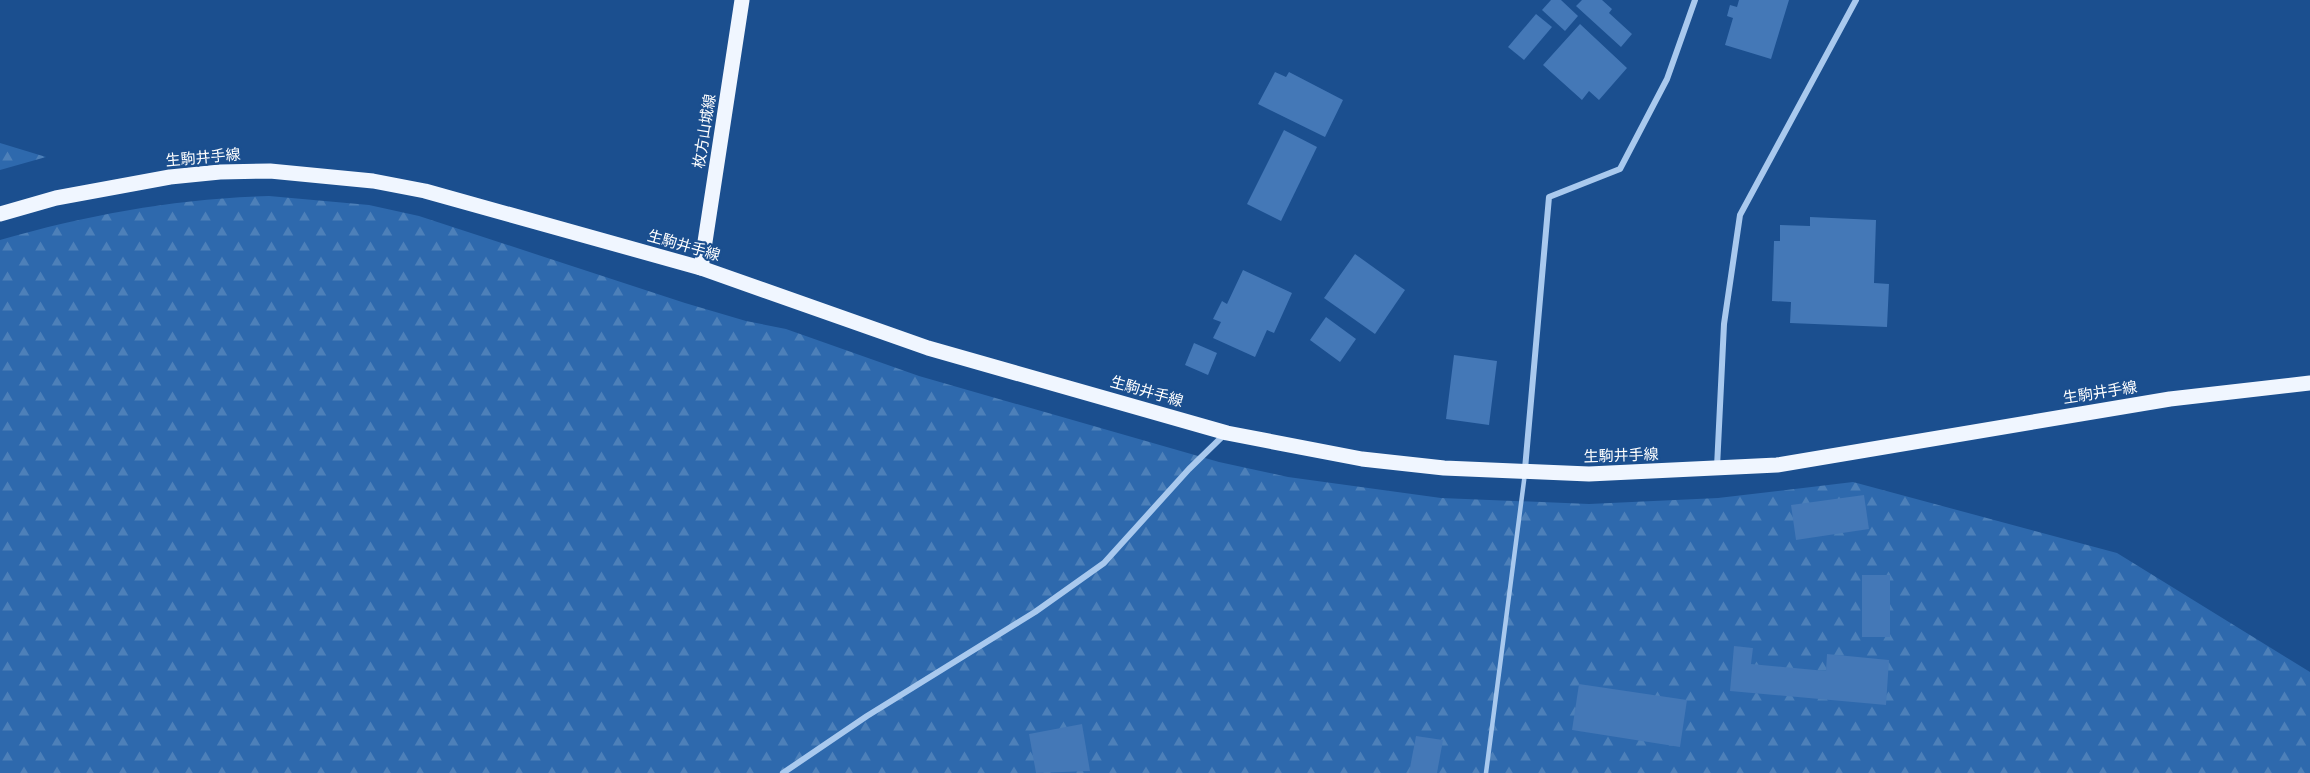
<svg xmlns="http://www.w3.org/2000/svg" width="2310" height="773" font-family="Quicksand,'Noto Sans JP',sans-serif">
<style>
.forest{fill:url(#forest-firs)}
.building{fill:#4478b7}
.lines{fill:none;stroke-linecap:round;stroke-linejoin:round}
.lane{stroke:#a9c9ee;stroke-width:4.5}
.street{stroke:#a9c9ee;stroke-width:6}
.primary{stroke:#f0f6ff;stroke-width:15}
.labels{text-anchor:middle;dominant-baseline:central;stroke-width:4.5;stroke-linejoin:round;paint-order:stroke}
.street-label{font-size:15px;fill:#fff;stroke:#1b4f8f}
</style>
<defs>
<pattern id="forest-firs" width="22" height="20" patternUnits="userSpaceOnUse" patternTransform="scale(1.5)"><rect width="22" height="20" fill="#2e69ad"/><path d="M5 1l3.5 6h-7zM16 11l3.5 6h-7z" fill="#4d80b9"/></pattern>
</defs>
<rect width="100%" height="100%" fill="#1b4f8f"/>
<g class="forest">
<path d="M0,143l46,14 -46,13z"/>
<path d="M269,196l100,9 50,11 266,87 61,18 40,8 133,47 300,86 69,15 153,21 148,6 129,-6 135,-16 264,71 193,119v101h-2310v-533c91,-26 175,-41 269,-44z"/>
</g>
<g class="building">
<path d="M1551,0h10l17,16 -13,15 -23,-21z"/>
<path d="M1582,0h20l10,9 -3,4 23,21 -11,13 -45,-41z"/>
<path d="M1739,0h50l-18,59 -46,-14 8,-27 -6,-2 3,-11 7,2z"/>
<path d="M1536,14l16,13 -28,33 -16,-13z"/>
<path d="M1580,24l47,44 -28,32 -10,-9 -7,9 -39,-35z"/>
<path d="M1275,72l11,5 3,-5 54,28 -18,37 -67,-33z"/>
<path d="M1284,130l33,17 -36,74 -34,-17z"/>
<path d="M1810,217l66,3 -2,63 15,1 -2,43 -97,-4 1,-21 -19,-1 2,-60h6v-16l30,1z"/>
<path d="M1355,254l50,36 -30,44 -51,-36z"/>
<path d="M1243,270l49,23 -18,40 -7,-3 -12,27 -42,-19 8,-16 -8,-3 9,-18 5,3z"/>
<path d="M1326,317l30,22 -16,23 -30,-22z"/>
<path d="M1194,343l23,10 -9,22 -23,-10z"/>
<path d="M1454,355l43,6 -8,64 -43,-6z"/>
<path d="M1864,495l5,34 -73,11 -5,-35z"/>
<rect x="1862" y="575" width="28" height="62"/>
<path d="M1734,646l19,2 -2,16 75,7 1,-17 62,6 -3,45 -156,-14z"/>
<path d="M1579,684l108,16 -7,47 -108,-17z"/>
<path d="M1082,724l8,47 -54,2 -7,-39z"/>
<path d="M1416,736l27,4 -6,33h-28z"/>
</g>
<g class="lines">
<path class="lane" d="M1486,773l39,-300"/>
<g class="street">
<path d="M1717,467l7,-143 16,-109 116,-215"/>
<path d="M1525,469l24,-272 71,-28 47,-90 28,-79"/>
<path d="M783,773l84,-57 168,-104 69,-49 85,-94 37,-36"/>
</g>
<g class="primary">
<path d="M0,214l56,-16 114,-21 50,-5 50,-1 103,10 52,10 276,77 227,80 299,85 135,26 82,9 145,6 188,-9 393,-66 140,-16"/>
<path d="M701,268l41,-268"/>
</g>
</g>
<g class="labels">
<g class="street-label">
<text transform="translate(704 131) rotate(-81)">枚方山城線</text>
<text transform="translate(203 157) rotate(-5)">生駒井手線</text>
<text transform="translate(684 245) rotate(16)">生駒井手線</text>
<text transform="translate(1147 391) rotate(16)">生駒井手線</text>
<text transform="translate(2100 392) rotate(-9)">生駒井手線</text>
<text transform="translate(1621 455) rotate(-2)">生駒井手線</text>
</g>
</g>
</svg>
